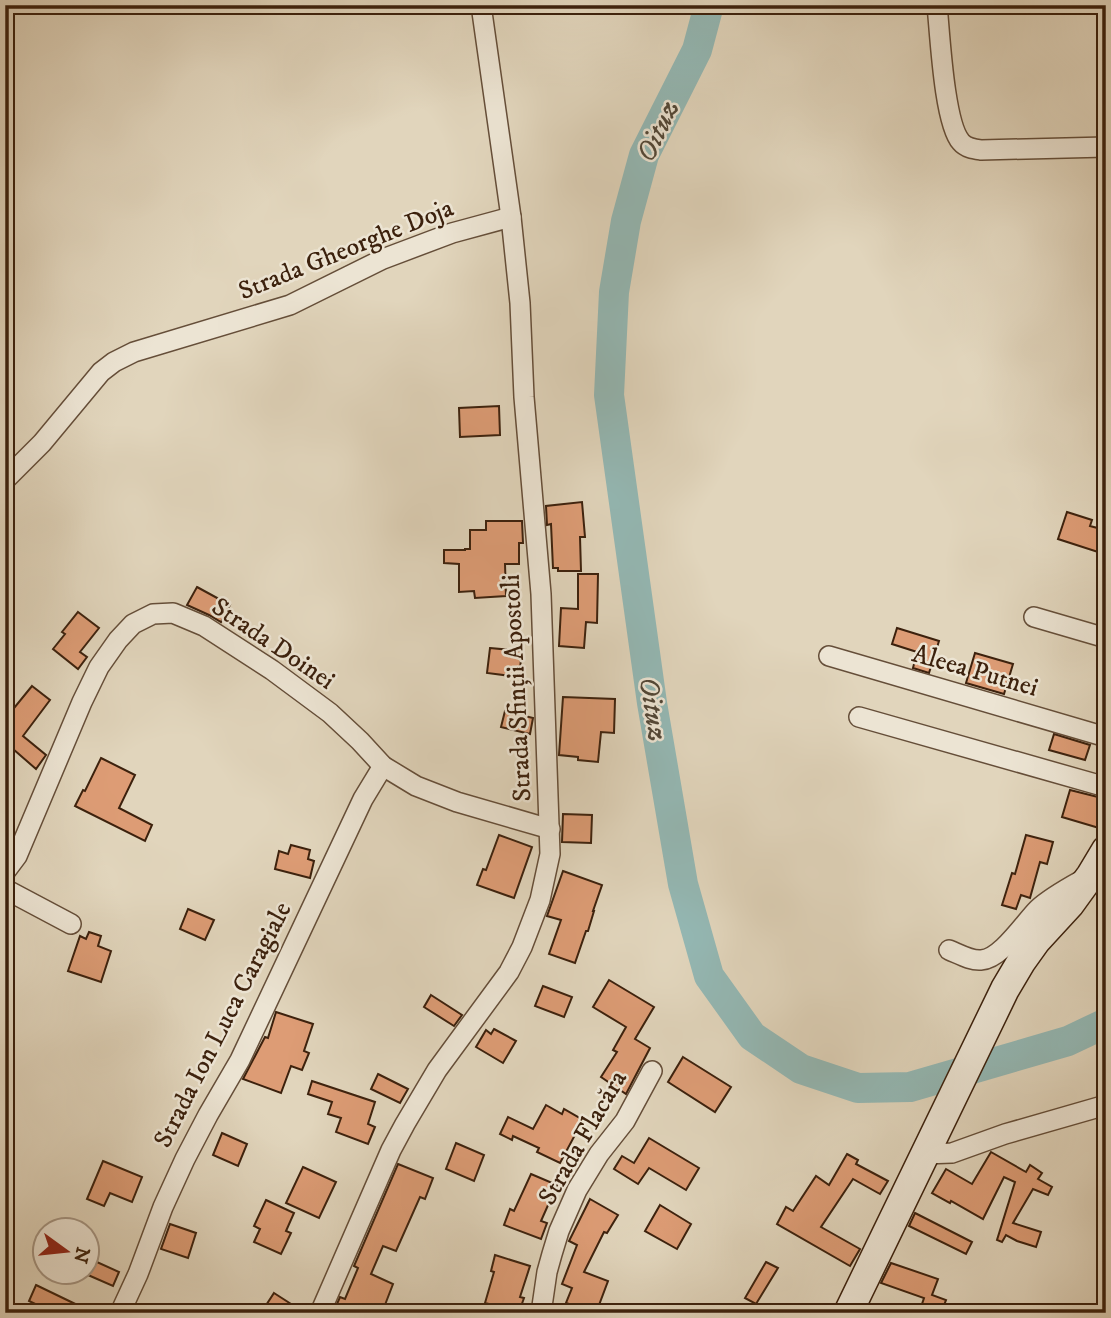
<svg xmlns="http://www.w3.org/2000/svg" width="1111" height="1318" font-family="'IM FELL DW Pica',serif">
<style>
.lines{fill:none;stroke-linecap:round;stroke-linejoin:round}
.river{stroke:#94b8b4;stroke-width:30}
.building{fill:#dd9c75;stroke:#3c210d;stroke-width:2}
.street-casing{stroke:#654e39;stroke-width:22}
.secondary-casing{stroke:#3c210d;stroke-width:31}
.street{stroke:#ece4d3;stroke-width:19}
.secondary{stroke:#ece4d3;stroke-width:28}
.labels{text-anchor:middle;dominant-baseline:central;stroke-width:5;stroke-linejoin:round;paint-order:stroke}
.street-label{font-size:26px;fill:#3c210d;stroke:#ece4d3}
.water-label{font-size:28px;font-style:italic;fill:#524737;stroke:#ece4d3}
</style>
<rect width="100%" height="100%" fill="#e1d5bc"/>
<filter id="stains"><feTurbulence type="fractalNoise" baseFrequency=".00286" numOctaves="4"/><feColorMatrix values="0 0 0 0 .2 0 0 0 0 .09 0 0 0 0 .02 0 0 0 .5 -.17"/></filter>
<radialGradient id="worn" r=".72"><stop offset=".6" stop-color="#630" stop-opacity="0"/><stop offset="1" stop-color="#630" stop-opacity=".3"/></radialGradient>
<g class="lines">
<path class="river" d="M709,5l-12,45 -53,105 -18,66 -12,71 -5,103 43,308 31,181 26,92 43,60 49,33 57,19 52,-1 158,-46 38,-18"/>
</g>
<g class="building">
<path d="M499,406l1,29 -40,2 -1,-29z"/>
<path d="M582,502l3,35h-5l1,34h-23v-3h-5l-2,-44 -4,1 -1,-19z"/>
<path d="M1067,512l25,8 -2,6 15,4 -7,22 -40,-13z"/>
<path d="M486,521h36l1,22h-4v21h-14l1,32 -31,2 -1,-7 -15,1v-28l-15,-1v-13h21v-1h5v-19h16z"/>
<path d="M578,574h20l-1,49 -11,-1 -2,26 -25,-2 2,-38 17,1z"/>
<path d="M197,587l33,18 -9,17 -12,-7 -22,-10z"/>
<path d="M78,612l21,16 -19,24 7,5 -9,12 -25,-20 12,-15 -3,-2z"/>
<path d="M897,628l42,13 -10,32 -16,-5 4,-16 -25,-8z"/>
<path d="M490,648l32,3 -3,26 -32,-4z"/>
<path d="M975,653l38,11 -9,30 -38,-11z"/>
<path d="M32,686l18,14 -27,36 23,19 -10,14 -31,-27v-23z"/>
<path d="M563,697l52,2 -1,34 -13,-1 -3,30 -20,-2v-3l-19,-2z"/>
<path d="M505,711l28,7 -3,16 -29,-7z"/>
<path d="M1054,734l36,11 -5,15 -36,-10z"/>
<path d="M101,758l34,17 -16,33 33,17 -7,16 -70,-35 8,-16 2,1z"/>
<path d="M1070,790l36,9v6l-7,23 -37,-11z"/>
<path d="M563,814l29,1 -1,28 -29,-1z"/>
<path d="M499,835l33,12 -18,51 -37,-13 6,-16 3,1z"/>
<path d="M1026,835l27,7 -6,22 -7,-2 -10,36 -9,-3 -5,14 -14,-4 10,-32 3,1z"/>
<path d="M291,845l19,5 -2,9 6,2 -4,17 -35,-9 4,-18 9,3z"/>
<path d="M563,871l39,14 -9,26h1l-6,20h-2l-11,32 -26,-9 12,-34 -14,-4z"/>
<path d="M188,909l26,11 -9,20 -25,-11z"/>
<path d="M89,932l12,4 -3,10 13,5 -10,31 -33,-11 12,-35 6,3z"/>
<path d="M609,980l45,27 -19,32 15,9 -24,46 -25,-17 16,-25 -4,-2 13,-23 -33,-20z"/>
<path d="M543,986l29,11 -8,20 -29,-11z"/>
<path d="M431,995l31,20 -8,11 -30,-19z"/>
<path d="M276,1012l37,12 -9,27 5,2 -7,17 -11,-4 -10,27 -38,-14 22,-42 3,1z"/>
<path d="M494,1029l22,12 -13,22 -27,-16 10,-17 5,4z"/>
<path d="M683,1057l48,30 -16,25 -47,-30z"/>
<path d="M378,1074l30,15 -8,14 -29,-14z"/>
<path d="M312,1081l63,21 -7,22 7,3 -7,17 -32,-12 5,-14 -13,-4 4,-12 -24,-8z"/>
<path d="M546,1105l16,9 2,-5 19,11 -23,43 -23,-11 2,-4 -26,-12 -1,4 -12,-6 8,-17 25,12z"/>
<path d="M222,1133l25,11 -9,22 -25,-11z"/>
<path d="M649,1138l50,30 -13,22 -37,-22 -11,16 -24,-15 8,-13 12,7z"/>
<path d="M456,1143l28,12 -10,26 -28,-12z"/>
<path d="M991,1152l35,20 4,-7 12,8 -4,6 14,8 -4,8 -15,-6 -20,34 28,9 -5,15 -19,-6 -11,-6 -4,7 -5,-2 18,-58 -11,-5 -21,42 -32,-18 -1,2 -18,-10 14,-24 26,15z"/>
<path d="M847,1154l11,6 -2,4 32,17 -8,13 -27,-15 -32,48 39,22 -10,17 -73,-42 9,-17 7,4 23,-35 13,9z"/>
<path d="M103,1161l39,16 -10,25 -22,-9 -6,13 -17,-7z"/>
<path d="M398,1164l35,14 -8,21 -5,-2 -24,54 -13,-5 -12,28 22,10 -10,26 -13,-5 -1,3 9,3v2h-45l7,-16 5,2 13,-31 -4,-2z"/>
<path d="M303,1167l33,15 -17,36 -33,-15z"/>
<path d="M531,1174l26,11 -16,36 6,2 -6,16 -37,-14 6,-16 4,2z"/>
<path d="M590,1199l28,16 -11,18 -3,-1 -20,40 24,9 -12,32 -30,-10 6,-15 -10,-4 15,-39 -8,-4z"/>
<path d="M266,1200l28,13 -8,18 5,2 -10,21 -27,-12 6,-13 -6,-3z"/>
<path d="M660,1205l31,19 -14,25 -32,-18z"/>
<path d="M915,1213l57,29 -6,12 -57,-28z"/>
<path d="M170,1224l26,9 -8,25 -27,-9z"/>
<path d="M495,1255l35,11 -10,31 4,1 -5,14 -34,-9 9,-31 -3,-1z"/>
<path d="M88,1258l31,14 -6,14 -25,-11z"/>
<path d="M766,1262l12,6 -22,36 -11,-6z"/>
<path d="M891,1263l47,16 -6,16 14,5 -5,13h-22l5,-15 -43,-15z"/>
<path d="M36,1285l58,28h-40l-25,-12z"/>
<path d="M274,1293l31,20h-44z"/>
</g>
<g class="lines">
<defs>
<g id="street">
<path d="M937,5c3,29 7,118 24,137 5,6 13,7 20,8l125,-3"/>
<path d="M5,480l37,-37 59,-71 13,-10 20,-10 156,-47 93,-46 69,-26 59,-16"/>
<path d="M1034,617l72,21"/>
<path d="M829,656l277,81"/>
<path d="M859,717l247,70"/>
<path d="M5,872l12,-16 65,-154 17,-35 19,-27 15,-16 20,-10 20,-1 31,13 68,44 58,43 30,28 23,25 33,20 41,16 93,27"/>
<path d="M5,889l66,35"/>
<path d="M949,950c10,4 22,11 32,10 20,-1 43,-37 57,-51 13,-12 30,-21 46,-30"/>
<path d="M924,1154l28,-1 53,-19 101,-29"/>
<path d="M120,1313l18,-39 25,-67 22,-48 23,-44 32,-55 123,-261 20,-33"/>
<path d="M320,1313l71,-163 14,-26 32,-54 72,-98 13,-25 18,-47 10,-46 -9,-260 -17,-197 -4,-94 -9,-86 -30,-212"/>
<path d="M541,1313l6,-41 5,-18 7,-23 18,-41 22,-36 26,-33 27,-50"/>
</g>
<path id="secondary" d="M848,1313l157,-324 16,-27 15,-21 34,-37 21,-29 15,-25"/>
</defs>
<use href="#street" class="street-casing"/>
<use href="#secondary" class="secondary-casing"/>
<use href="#street" class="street"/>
<use href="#secondary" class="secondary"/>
</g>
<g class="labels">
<g class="street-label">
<text transform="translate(346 250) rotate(-22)">Strada Gheorghe Doja</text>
<text transform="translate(273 644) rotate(34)">Strada Doinei</text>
<text transform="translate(975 671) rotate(16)">Aleea Putnei</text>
<text transform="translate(517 688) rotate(-93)">Strada Sfinții Apostoli</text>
<text transform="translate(223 1025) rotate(-63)">Strada Ion Luca Caragiale</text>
<text transform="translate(583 1138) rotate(-60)">Strada Flacăra</text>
</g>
<g class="water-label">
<text transform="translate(658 131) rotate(-65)">Oituz</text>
<text transform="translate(653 709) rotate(81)">Oituz</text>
</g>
</g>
<rect width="1111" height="1318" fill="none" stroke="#e1d5bc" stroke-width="28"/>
<rect x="7" y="7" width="1097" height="1304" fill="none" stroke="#3c210d" stroke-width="3.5"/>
<rect x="14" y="14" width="1083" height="1290" fill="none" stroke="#3c210d" stroke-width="2"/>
<g transform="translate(66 1251) rotate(105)"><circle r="33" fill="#ece4d3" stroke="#a69684" stroke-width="2"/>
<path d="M0-5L12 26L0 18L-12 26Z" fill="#8f2418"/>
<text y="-10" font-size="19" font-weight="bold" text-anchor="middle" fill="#3c210d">N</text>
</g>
<rect width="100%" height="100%" filter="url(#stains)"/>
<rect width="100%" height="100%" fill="url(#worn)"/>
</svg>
